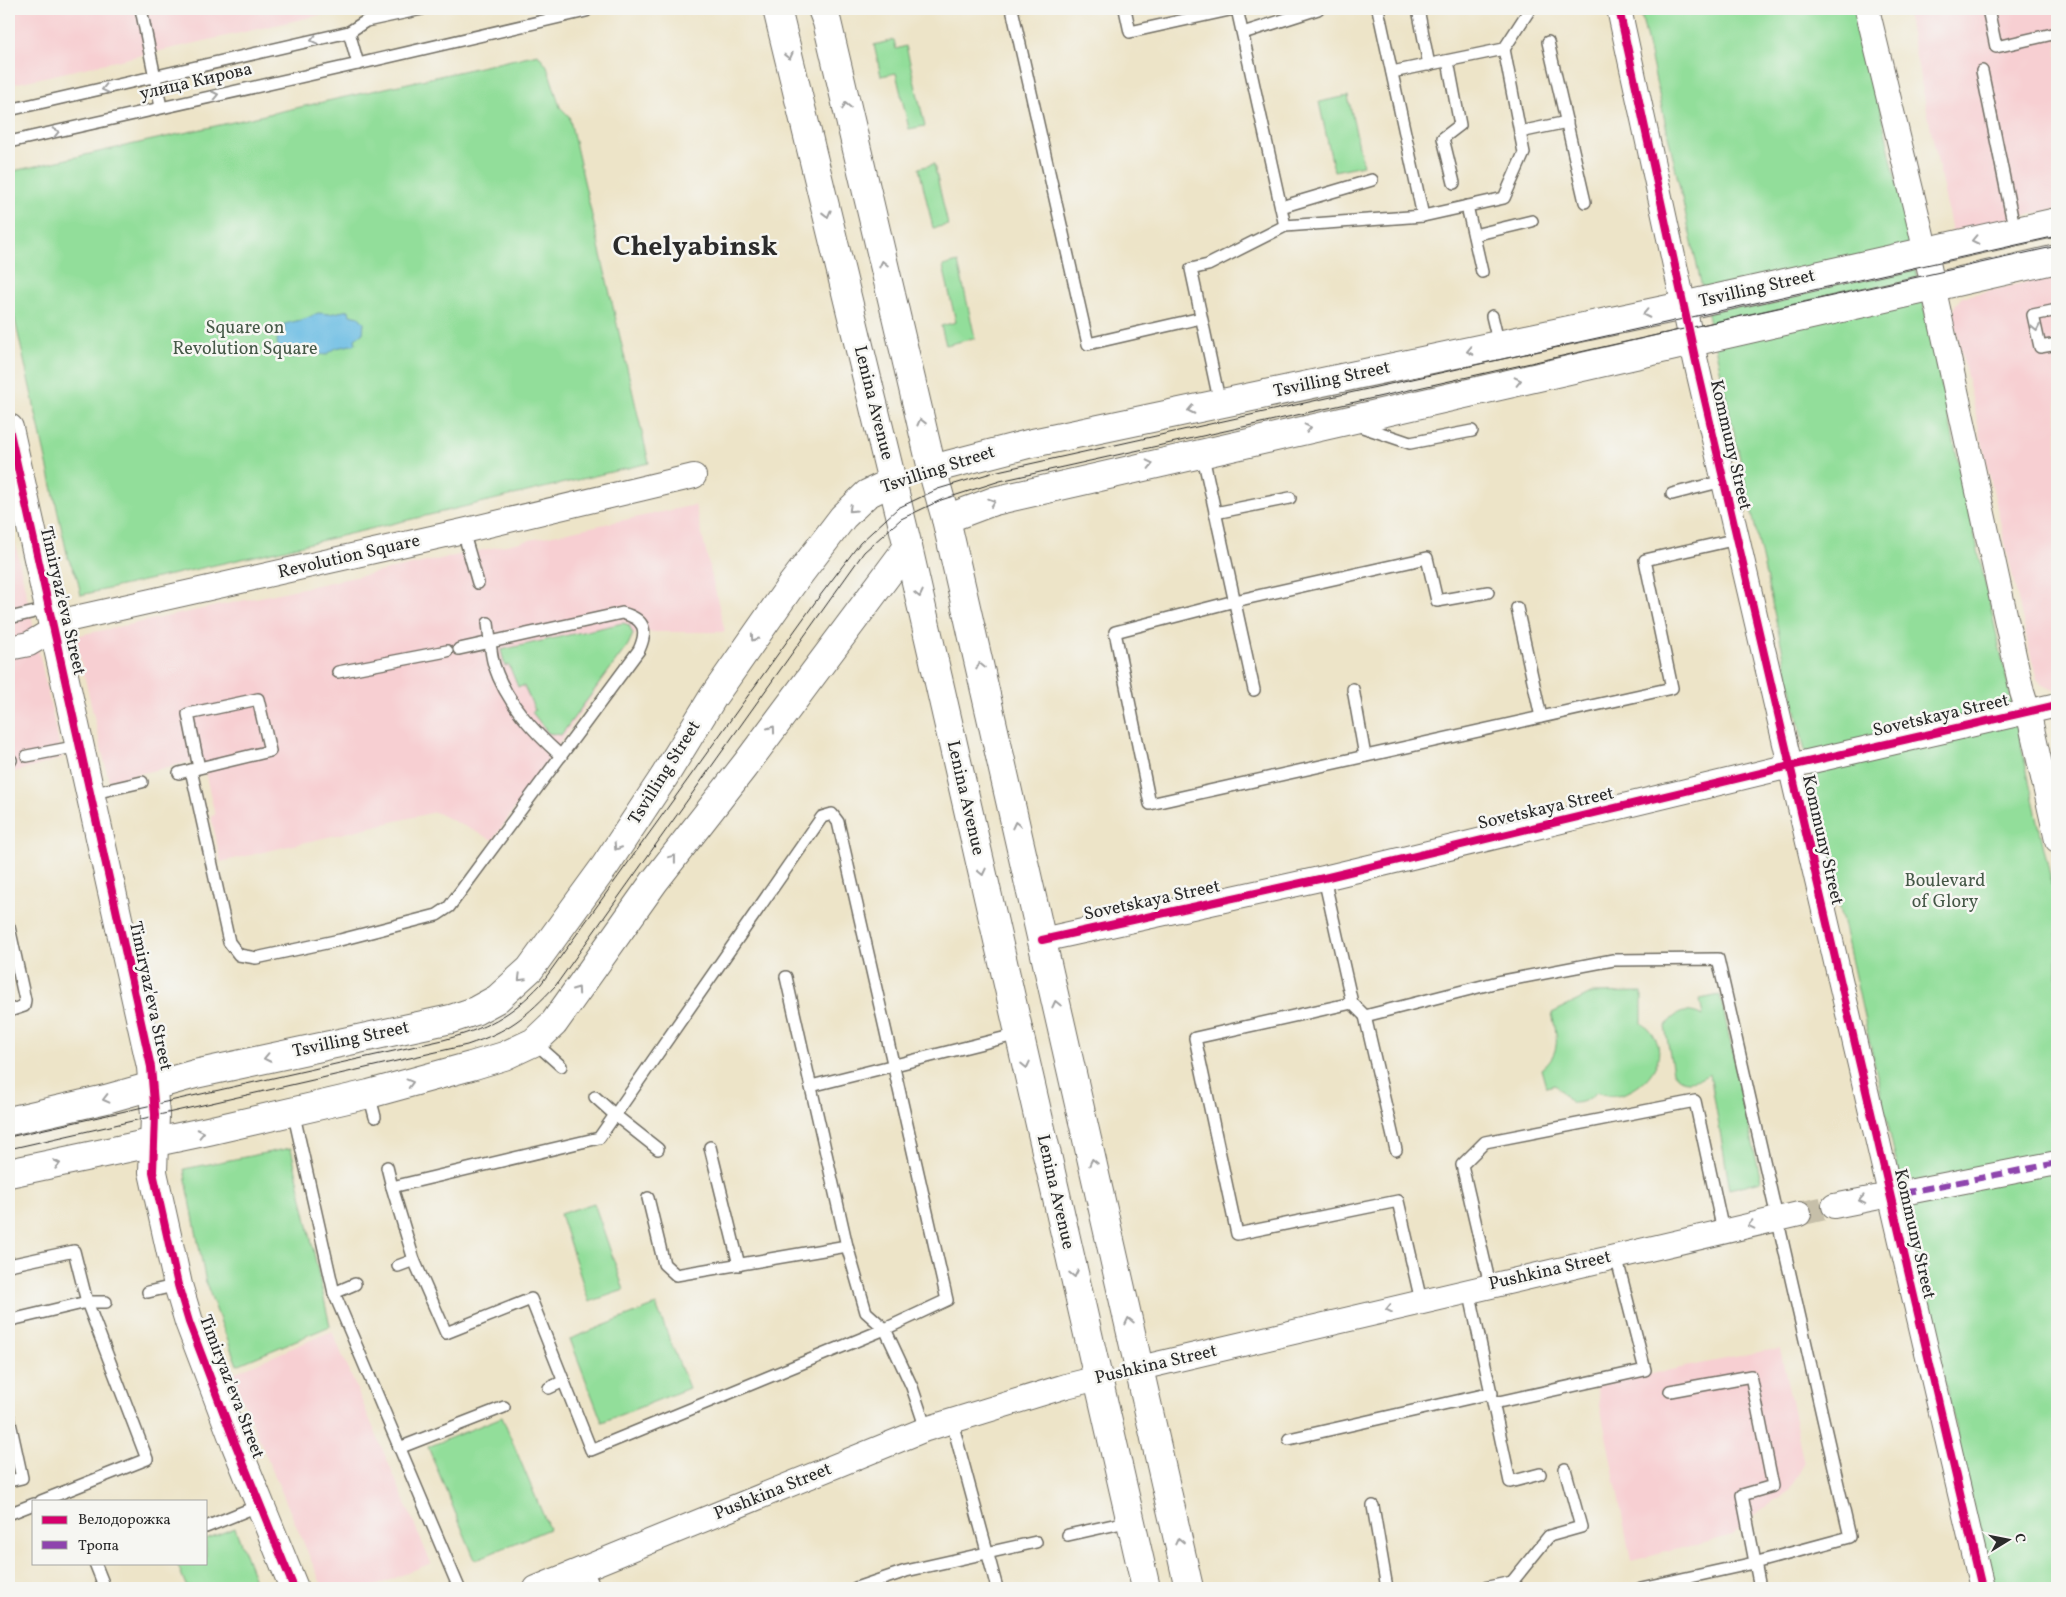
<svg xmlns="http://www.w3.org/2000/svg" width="2066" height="1597" font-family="Vollkorn,serif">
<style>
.built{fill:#f7cfd2}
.green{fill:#92de9a;stroke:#5e8462}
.water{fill:#67bbe3;stroke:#497387}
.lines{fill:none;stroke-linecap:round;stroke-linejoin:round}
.street-tunnel{stroke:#c6bfa9;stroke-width:24;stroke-dasharray:24 12;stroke-linecap:butt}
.lane-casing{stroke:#6f6c62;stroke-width:14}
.street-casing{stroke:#6f6c62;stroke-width:26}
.secondary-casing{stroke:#6f6c62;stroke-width:30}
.primary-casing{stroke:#6f6c62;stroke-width:30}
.lane{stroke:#fff;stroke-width:11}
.street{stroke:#fff;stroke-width:24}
.secondary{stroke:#fff;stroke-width:28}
.primary{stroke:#fff;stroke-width:28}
.tram{stroke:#2b2b2b;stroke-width:1}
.quiet{stroke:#8e44ad;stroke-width:6;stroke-dasharray:12 6;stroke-linecap:butt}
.cycleway-casing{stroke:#f6f6f2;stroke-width:11}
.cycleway{stroke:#d6006c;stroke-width:8}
.oneway{stroke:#a0a0a0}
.labels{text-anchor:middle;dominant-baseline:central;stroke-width:5;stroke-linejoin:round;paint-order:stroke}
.street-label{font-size:18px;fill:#2b2b2b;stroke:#f6f6f2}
.park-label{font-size:18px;fill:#455847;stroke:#f6f6f2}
.town-label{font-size:28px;font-weight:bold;fill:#2b2b2b;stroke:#f6f6f2}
</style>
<rect width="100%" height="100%" fill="#f6f6f2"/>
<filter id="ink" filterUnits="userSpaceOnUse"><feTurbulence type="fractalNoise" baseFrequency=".02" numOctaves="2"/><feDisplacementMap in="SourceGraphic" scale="10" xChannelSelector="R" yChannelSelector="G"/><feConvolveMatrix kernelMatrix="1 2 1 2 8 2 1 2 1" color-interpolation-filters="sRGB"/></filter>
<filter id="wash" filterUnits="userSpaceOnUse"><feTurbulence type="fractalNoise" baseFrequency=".0096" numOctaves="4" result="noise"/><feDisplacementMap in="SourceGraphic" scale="20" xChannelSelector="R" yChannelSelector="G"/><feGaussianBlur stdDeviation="1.12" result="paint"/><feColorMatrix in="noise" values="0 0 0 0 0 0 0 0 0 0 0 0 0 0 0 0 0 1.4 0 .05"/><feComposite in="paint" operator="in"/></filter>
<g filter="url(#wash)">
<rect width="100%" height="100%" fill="#ede4c8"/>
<g class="built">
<path d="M9,9h338l-338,76z"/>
<path d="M1906,9h151v200l-105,22z"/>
<path d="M2057,275v414l-3,1 -10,-4 -7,-7 -5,-18 -79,-346 2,-10 7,-8z"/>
<path d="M695,505l30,127h-89l-143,208 -58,-28 -214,50 -10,-46 4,-1 -13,-56 -93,22 -34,-145z"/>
<path d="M9,515l53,243 -31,10 -22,5z"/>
<path d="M332,1331l99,232 -60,25h-48l-92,-214z"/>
<path d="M1780,1348l24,116 -16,28 -42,29 -13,14 -102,26 -35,-176z"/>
</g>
<g class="green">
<path d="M1640,9h218l199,898v681h-66z"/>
<path d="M894,40l2,9 10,-3 19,80 -16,3 -13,-56 -15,3 -7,-31z"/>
<path d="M538,54l9,12 13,41 9,9 80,347 -376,89 -192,43 -4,-18 -9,-19 -59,-265v-121z"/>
<path d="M1348,96l15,69 -29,6 -15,-69z"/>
<path d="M934,164l14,61 -15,3 -14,-60z"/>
<path d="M958,262l17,76 -29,7 -5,-19 15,-4 -13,-56z"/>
<path d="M623,623l6,2 4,9 -5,11 -67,90 -13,-2 -16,-21 3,-2 -11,-24 -6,1 -9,-22 -4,1 -4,-16z"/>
<path d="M1642,992v31c7,6 13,12 16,22 7,29 -34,61 -61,47 -9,8 -13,11 -25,11l-17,-18 -9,2 -5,-18c21,-17 16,-32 11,-56l41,-20z"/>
<path d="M1720,995l41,186 -31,8 -20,-115c-13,6 -27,13 -37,-2l-8,-45c11,-16 22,-19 38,-11l-3,-17z"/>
<path d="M291,1148l39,178 -93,39 -31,-82 -22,-114z"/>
<path d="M594,1203l30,87 -35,12 -29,-88z"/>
<path d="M656,1305l33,83 -87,34 -32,-83z"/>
<path d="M502,1417l47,112 -74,31 -47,-113z"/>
<path d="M235,1528l23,60h-71l-10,-25h29v-24z"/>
</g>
<path class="water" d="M349,310l1,5 9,2 5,6 -1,10 -8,6 1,5 -20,4 -10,7 -14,-2 -21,5 -1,-5c-14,-1 -18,-16 -5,-23l-1,-6 21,-5 13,-6 11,1z"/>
</g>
<g filter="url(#ink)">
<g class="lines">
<path class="street-tunnel" d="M1799,1214l35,-8"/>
<defs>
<g id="lane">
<path d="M141,9l20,98"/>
<path d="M1012,9l76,335 113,-26"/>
<path d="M1125,9l5,23 104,-23"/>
<path d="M1237,9l48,217"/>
<path d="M1378,9l45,207"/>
<path d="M1418,9l11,56"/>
<path d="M1988,9l8,38 61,-14"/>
<path d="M349,32l17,-11 56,-12"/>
<path d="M1243,33l75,-24"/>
<path d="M1548,42l37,160"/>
<path d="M1504,49l26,-40"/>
<path d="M1448,61l12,64 -17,13 11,45"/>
<path d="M358,64l228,-53"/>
<path d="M1982,71l33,161"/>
<path d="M9,110l340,-78 9,32 -349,78"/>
<path d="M1520,132l47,-10"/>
<path d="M1467,206l15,66"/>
<path d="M1281,207l91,-27"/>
<path d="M1474,235l58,-14"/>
<path d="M2057,310l-24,5 7,32 17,-3"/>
<path d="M1492,316l7,29"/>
<path d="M1220,404l-29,-135 17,-4 77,-39 138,-10 81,-18 20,-45 -20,-104 -112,23"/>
<path d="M1357,425l53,18 62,-12"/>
<path d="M1202,452l52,238"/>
<path d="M1672,494l51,-13"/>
<path d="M1215,513l75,-15"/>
<path d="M463,531l15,52"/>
<path d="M1488,592l-51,9 -10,-43 -192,43 -120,31 35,172 522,-116 -27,-128 92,-21"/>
<path d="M1517,608l24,109"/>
<path d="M9,618l39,-9"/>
<path d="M488,623c2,14 2,29 6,42 12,37 39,66 67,91"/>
<path d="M338,672l109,-21"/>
<path d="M1353,689l12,67"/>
<path d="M27,756l52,-10"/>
<path d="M9,761l2,-1"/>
<path d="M191,770l79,-19 -12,-52 -70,15 11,54"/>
<path d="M179,773l12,-3 38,172 10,13 17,3 84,-18 97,-25 12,-8 190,-257c9,-20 6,-31 -17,-37l-163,36"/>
<path d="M90,794l52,-12"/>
<path d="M1324,878l28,125 13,13 133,-34 115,-22 105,-1 132,578 -96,26 -113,25"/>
<path d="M9,927l16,73 -1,6 -15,5"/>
<path d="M1352,1003l-157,35 42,196 161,-33 23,100"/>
<path d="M1365,1016l31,134"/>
<path d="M534,1042l27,24"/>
<path d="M811,1086l208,-52"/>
<path d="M369,1094l6,23"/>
<path d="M595,1097l20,18 -16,23 -207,49 22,73 32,73 85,-34 60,151 294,-121 -19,-17 -19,-66 -61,-269"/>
<path d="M293,1111l41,182 125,295"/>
<path d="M710,1147l29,118"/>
<path d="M658,1149l-43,-34 207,-298 10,-3 6,8 109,478 -62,29 27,58 14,42"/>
<path d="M387,1167l5,20"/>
<path d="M648,1198l16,66 12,11 171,-29"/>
<path d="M9,1265l65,-14 13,51 60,157 -106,42"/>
<path d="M398,1266l16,-6"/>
<path d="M1490,1285l-28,-120 23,-23 210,-41 28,130"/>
<path d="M1469,1290l41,192 30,-8"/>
<path d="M148,1292l30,-7"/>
<path d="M334,1293l21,-9"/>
<path d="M11,1320l76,-18h19"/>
<path d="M549,1388l15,-7"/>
<path d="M1670,1391l81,-15 22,110 -31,9 18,93"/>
<path d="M1494,1403l151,-33 -29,-114"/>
<path d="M9,1418l13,60 -13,3"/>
<path d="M952,1422l45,166"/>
<path d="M1289,1439l203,-46"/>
<path d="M399,1448l105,-41"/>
<path d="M1373,1506l14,82"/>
<path d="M11,1513l23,-9"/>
<path d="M206,1527l54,-22"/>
<path d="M1068,1535l63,-14"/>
<path d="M95,1563l10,25"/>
<path d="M586,1568l9,20"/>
<path d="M1512,1582l37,-46 32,-9 -16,-58"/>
<path d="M856,1588l50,-17 130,-29"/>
<path d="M1484,1588l28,-6 1,6"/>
</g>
<g id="street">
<path d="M1619,9l77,353 286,1226"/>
<path d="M1867,9l54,222 101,461 6,19 29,129"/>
<path d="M9,648l20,-4 42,-25 392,-88 231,-55"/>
<path d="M1042,940l282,-62 466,-112 267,-61"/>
<path d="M1903,1193l154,-30"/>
<path d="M1834,1206l56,-11"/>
<path d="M1140,1368l659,-154"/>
<path d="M536,1588l390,-159 140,-43 32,-8"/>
</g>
<g id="secondary">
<path d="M9,428l142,639 4,48 -2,57 25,113 11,37 46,121 59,145"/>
<path d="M932,469l96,-25 641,-135 388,-87"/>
<path d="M946,519l48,-18 1063,-242"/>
<path d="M9,1121l97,-22 89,-25 256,-55 24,-8 22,-12 33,-30 75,-103 59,-89 49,-80 79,-113 51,-67 24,-23 25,-12"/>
<path d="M9,1173l199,-42 161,-37 102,-28 33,-10 30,-14 20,-19 100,-141 92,-118 162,-217"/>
</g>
<g id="primary">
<path d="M777,9l131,538 238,1041"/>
<path d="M822,9l5,13 105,447 14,50 243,1069"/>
</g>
</defs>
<use href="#lane" class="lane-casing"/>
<use href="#street" class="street-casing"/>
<use href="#secondary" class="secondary-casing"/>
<use href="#primary" class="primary-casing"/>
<use href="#lane" class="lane"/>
<use href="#street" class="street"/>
<use href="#secondary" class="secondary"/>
<use href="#primary" class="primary"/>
<g class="tram">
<path d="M9,1137l434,-97c42,-11 68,-24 98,-56l275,-383 44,-58 38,-35 40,-19 60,-18 1059,-235"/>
<path d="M9,1149l458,-104c42,-14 59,-28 89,-60l308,-433 37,-33 40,-19 59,-19 1057,-235"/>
</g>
<path class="quiet" d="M1903,1193l154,-30"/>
<defs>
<g id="cycleway">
<path d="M1619,9l77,353 286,1226"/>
<path d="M9,428l142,639 4,48 -2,57 25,113 11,37 46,121 59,145"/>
<path d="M1042,940l282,-62 466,-112 267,-61"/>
</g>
</defs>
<use href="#cycleway" class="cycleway-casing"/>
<use href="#cycleway" class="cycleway"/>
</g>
<defs><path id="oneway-chevron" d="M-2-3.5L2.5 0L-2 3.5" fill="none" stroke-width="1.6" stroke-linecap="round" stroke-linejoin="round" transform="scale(1.25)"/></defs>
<g class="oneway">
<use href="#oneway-chevron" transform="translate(314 40) rotate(167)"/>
<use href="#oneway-chevron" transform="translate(789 56) rotate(76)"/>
<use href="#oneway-chevron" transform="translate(105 89) rotate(167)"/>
<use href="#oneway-chevron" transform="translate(215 95) rotate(-12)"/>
<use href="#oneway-chevron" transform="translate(846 106) rotate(-103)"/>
<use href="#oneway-chevron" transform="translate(56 132) rotate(-13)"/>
<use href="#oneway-chevron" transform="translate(827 214) rotate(76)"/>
<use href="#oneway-chevron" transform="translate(1975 240) rotate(168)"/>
<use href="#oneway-chevron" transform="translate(883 264) rotate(-103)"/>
<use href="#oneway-chevron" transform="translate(1646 314) rotate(168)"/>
<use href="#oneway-chevron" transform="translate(2036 328) rotate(79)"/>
<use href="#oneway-chevron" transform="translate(1470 351) rotate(168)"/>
<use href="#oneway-chevron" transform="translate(1518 381) rotate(-13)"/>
<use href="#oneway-chevron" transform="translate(1191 410) rotate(168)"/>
<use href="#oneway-chevron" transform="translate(921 422) rotate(-104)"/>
<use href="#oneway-chevron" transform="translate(1308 428) rotate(-13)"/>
<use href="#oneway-chevron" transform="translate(1150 464) rotate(-13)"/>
<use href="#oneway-chevron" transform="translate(992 502) rotate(-19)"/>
<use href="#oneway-chevron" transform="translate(852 509) rotate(136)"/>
<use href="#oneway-chevron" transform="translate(919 594) rotate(77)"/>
<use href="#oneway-chevron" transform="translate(754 638) rotate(125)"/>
<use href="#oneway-chevron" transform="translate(980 666) rotate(-103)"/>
<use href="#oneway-chevron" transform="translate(772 729) rotate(-54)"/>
<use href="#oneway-chevron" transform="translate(1016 825) rotate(-103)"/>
<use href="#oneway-chevron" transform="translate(617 847) rotate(123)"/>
<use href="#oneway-chevron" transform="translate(673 858) rotate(-52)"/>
<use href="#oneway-chevron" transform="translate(982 872) rotate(77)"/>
<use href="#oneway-chevron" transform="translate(521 978) rotate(135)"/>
<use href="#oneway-chevron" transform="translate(577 990) rotate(-55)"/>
<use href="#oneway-chevron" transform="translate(1056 1004) rotate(-103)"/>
<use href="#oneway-chevron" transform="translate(267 1058) rotate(168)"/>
<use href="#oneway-chevron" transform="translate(1026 1065) rotate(77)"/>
<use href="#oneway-chevron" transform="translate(410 1083) rotate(-15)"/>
<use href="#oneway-chevron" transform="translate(106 1099) rotate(166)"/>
<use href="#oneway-chevron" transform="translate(201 1133) rotate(-12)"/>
<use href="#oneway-chevron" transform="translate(1093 1162) rotate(-103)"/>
<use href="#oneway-chevron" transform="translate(57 1164) rotate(-11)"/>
<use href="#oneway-chevron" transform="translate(1862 1200) rotate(169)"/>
<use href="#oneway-chevron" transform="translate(1751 1225) rotate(167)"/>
<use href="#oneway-chevron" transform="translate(1074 1274) rotate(77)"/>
<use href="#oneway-chevron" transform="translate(1389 1309) rotate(167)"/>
<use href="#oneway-chevron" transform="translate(1129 1321) rotate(-103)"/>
<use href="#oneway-chevron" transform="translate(1179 1541) rotate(-103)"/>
</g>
</g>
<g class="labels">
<g class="street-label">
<text transform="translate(196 82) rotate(-13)">улица Кирова</text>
<text transform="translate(1757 289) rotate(-13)">Tsvilling Street</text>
<text transform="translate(1332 380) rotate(-12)">Tsvilling Street</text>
<text transform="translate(873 403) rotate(76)">Lenina Avenue</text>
<text transform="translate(1730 445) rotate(77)">Kommuny Street</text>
<text transform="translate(938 470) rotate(-18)">Tsvilling Street</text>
<text transform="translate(349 557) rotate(-13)">Revolution Square</text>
<text transform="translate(62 601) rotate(77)">Timiryaz'eva Street</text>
<text transform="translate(1941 716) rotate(-13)">Sovetskaya Street</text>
<text transform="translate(665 773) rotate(-58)">Tsvilling Street</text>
<text transform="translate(965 798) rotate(77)">Lenina Avenue</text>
<text transform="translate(1546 809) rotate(-13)">Sovetskaya Street</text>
<text transform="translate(1822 840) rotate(77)">Kommuny Street</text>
<text transform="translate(1152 901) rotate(-12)">Sovetskaya Street</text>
<text transform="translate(150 996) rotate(78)">Timiryaz'eva Street</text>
<text transform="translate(351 1040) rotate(-12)">Tsvilling Street</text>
<text transform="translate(1055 1192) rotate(77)">Lenina Avenue</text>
<text transform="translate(1914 1234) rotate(77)">Kommuny Street</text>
<text transform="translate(1550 1271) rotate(-13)">Pushkina Street</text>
<text transform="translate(1156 1365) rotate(-13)">Pushkina Street</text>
<text transform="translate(231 1387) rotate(69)">Timiryaz'eva Street</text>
<text transform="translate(773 1492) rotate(-22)">Pushkina Street</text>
</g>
<g class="park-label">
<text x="245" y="328">Square on<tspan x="245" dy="21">Revolution Square</tspan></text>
<text x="1945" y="881">Boulevard<tspan x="1945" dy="21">of Glory</tspan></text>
</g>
<g class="town-label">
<text x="695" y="247">Chelyabinsk</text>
</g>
</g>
<rect width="2066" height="1597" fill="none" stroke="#f6f6f2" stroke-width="30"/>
<rect x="32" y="1500" width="175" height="65" fill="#f6f6f2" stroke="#a5a5a2"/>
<rect x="42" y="1516" width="25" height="8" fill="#d6006c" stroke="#a5a5a2"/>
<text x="78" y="1524" font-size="15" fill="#2b2b2b">Велодорожка</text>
<rect x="42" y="1541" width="25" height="8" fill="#8e44ad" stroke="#a5a5a2"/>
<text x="78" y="1550" font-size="15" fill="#2b2b2b">Тропа</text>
<g transform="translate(2008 1540) rotate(80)" stroke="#f6f6f2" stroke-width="4" paint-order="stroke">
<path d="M0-4L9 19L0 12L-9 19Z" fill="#2b2b2b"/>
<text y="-8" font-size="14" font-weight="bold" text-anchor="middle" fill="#2b2b2b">С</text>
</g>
</svg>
